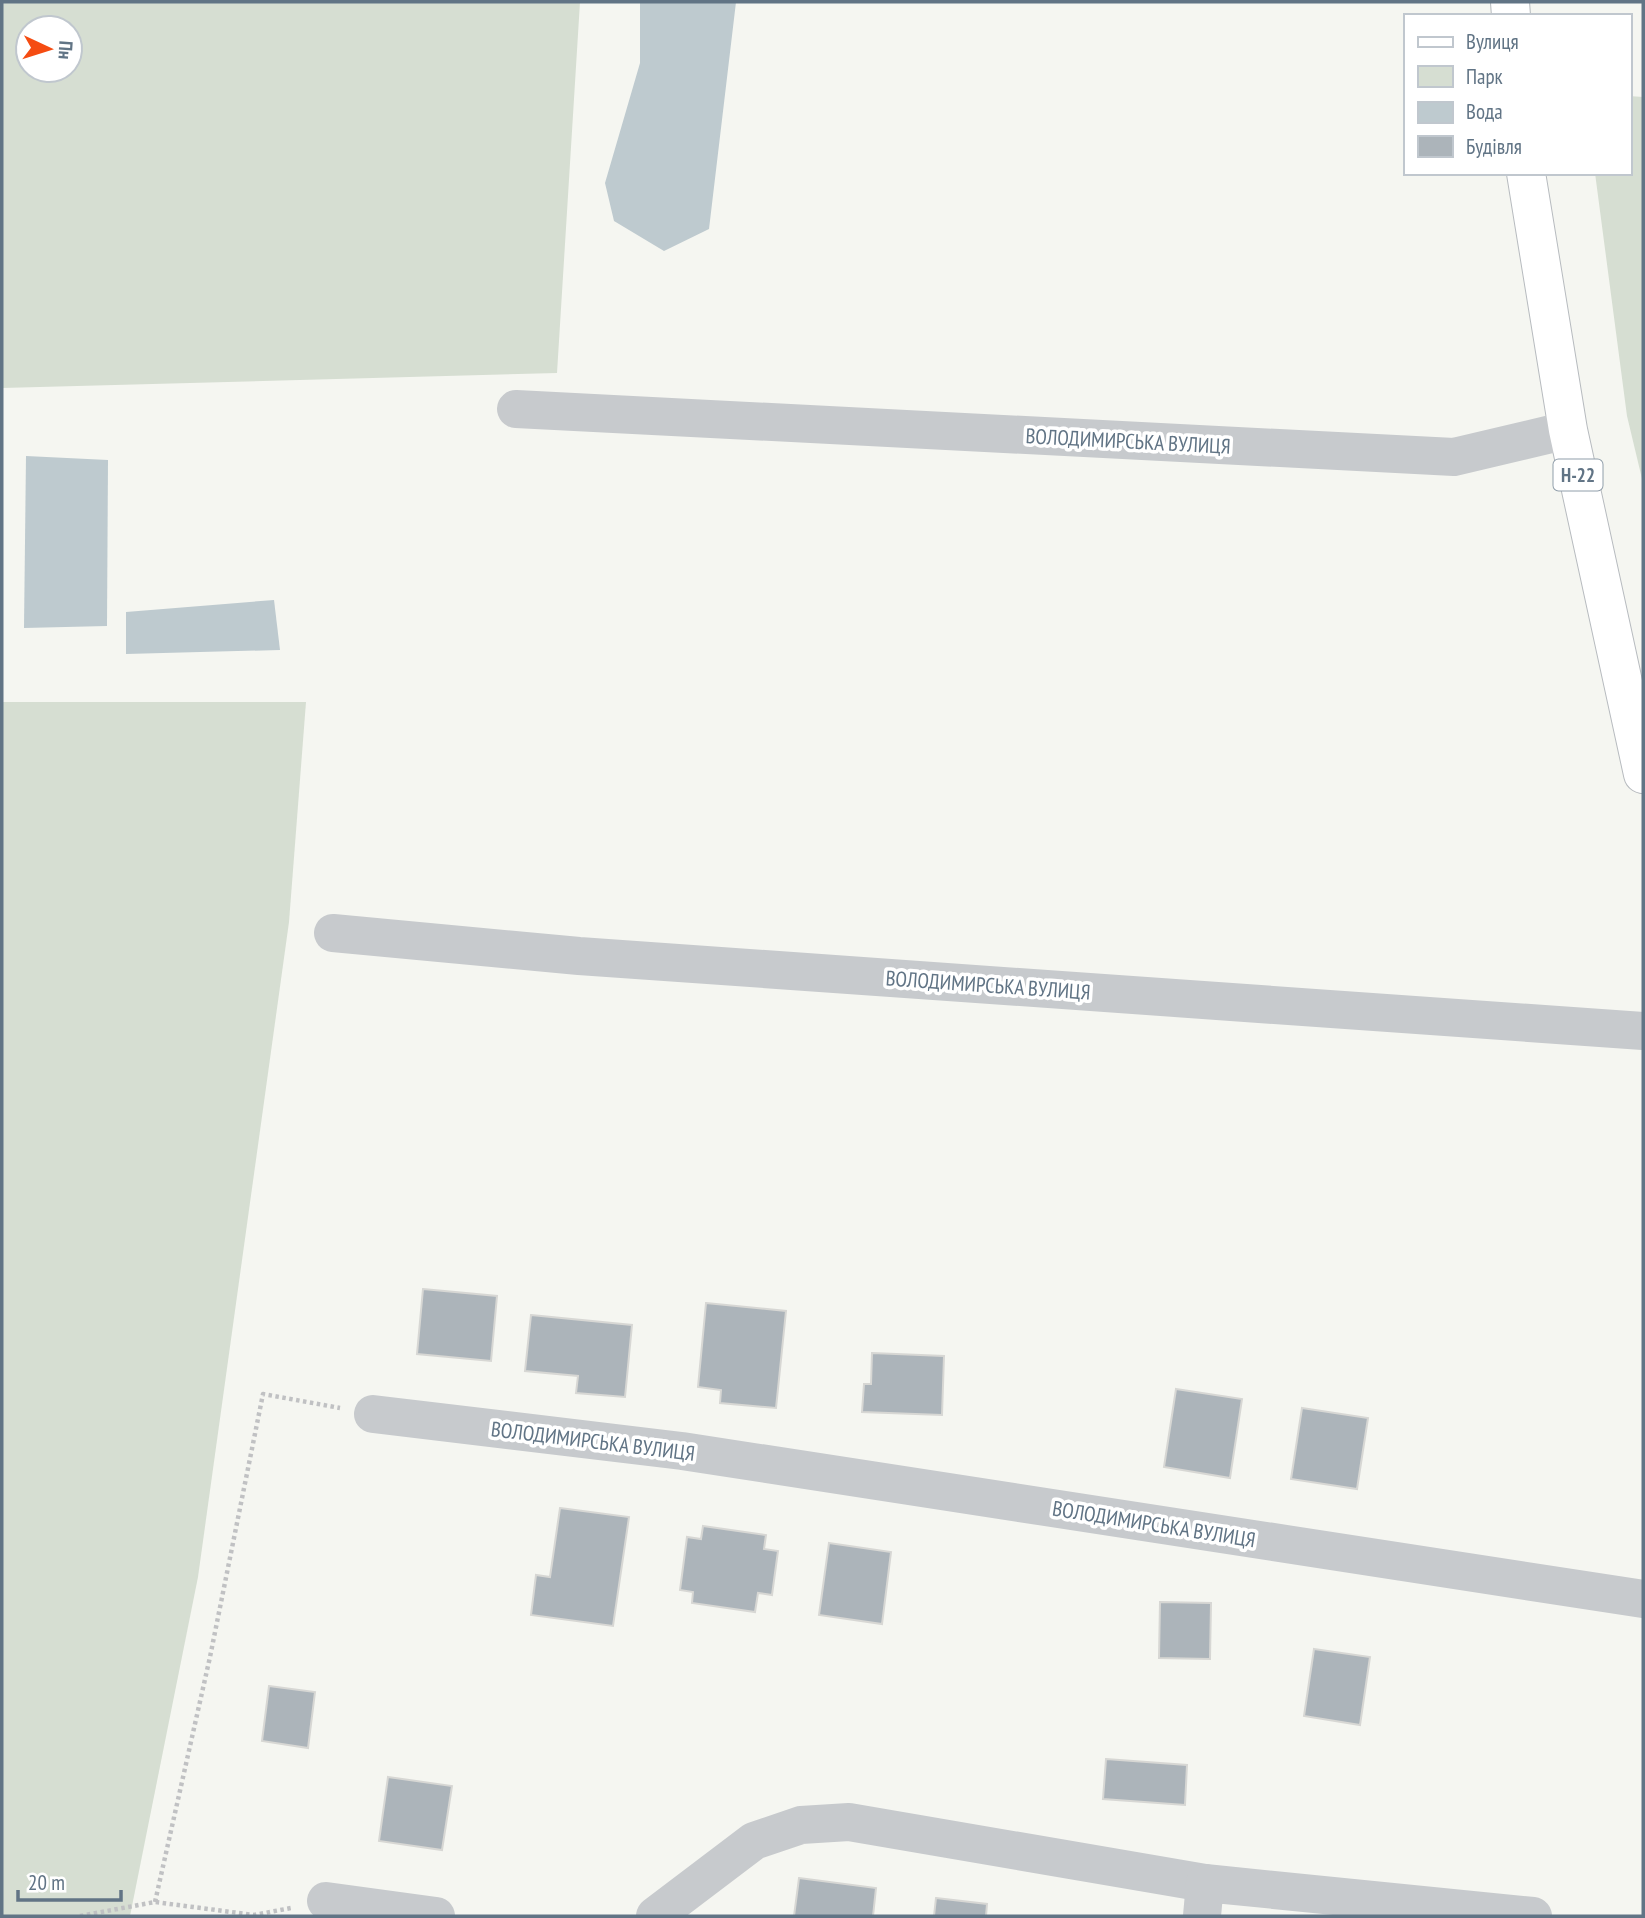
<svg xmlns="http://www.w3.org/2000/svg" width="1645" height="1918" font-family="'PT Sans Narrow',sans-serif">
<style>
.green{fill:#d6ded2;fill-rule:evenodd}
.water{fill:#becacf}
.building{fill:#acb4ba;stroke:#d7d7d4;stroke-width:2}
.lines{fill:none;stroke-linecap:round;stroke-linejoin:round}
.major-casing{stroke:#b7bbbf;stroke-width:40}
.path{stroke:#c0c1c3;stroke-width:4.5;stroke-dasharray:3.5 3.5;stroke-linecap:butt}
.minor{stroke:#c7cacd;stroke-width:38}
.major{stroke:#fff;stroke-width:38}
.labels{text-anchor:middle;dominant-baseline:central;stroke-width:7;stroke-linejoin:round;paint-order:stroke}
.shield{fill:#fff;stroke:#909eaa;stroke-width:2}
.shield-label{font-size:19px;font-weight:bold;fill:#617485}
.street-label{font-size:21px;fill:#617485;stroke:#fff}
</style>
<rect width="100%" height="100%" fill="#f5f6f1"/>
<g class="green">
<path d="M2,2h578l-23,371 -555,15zM28,28h42v42h-42z"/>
<path d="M1629,96l14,1v386l-16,-67 -32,-243h34z"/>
<path d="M2,702h304l-17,220 -91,655 -68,339h-128z"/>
</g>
<g class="water">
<path d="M640,2h96l-27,227 -45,22 -50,-30 -9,-38 35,-120z"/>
<path d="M26,456l82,4 -1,166 -83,2z"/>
<path d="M274,600l6,50 -154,4v-42z"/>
</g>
<g class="building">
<path d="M423,1289l74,7 -6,65 -74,-7z"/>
<path d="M706,1303l80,8 -10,97 -56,-5 1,-13 -23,-3z"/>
<path d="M531,1315l101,10 -7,72 -49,-4 2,-17 -53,-5z"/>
<path d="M872,1353l72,3 -2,59 -80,-3 2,-28h7z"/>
<path d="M1176,1389l66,10 -12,79 -66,-11z"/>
<path d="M1302,1408l66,10 -11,71 -66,-10z"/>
<path d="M560,1508l69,9 -16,109 -82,-11 5,-40 14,2z"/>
<path d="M703,1526l63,9 -2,14 14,2 -6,44 -14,-2 -3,19 -63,-9 1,-11 -13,-2 7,-53 14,2z"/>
<path d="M829,1543l62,9 -9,72 -63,-9z"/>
<path d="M1160,1602l51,1 -1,56 -51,-1z"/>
<path d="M1314,1649l56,8 -10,68 -56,-9z"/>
<path d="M269,1686l46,6 -7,56 -46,-7z"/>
<path d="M1106,1759l81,6 -2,40 -82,-6z"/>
<path d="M388,1777l64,9 -10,64 -63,-9z"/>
<path d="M799,1878l77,10 -3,28h-79z"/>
<path d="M936,1898l51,6 -1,12h-52z"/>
</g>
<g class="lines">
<defs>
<g id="major">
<path d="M1510,2l1,14"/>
<path d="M1526,173l42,257 75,344"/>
</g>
</defs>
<use href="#major" class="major-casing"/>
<g class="path">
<path d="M155,1902l55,-245 53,-263 77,14"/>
<path d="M80,1916l75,-14 99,13 37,-7"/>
</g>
<g class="minor">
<path d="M516,409l938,48 114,-27"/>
<path d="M333,933l246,23 1064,75"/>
<path d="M373,1414l309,37 961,148"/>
<path d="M326,1901l110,15"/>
<path d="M655,1916l99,-75 47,-16 48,-3 356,61"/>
<path d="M1202,1916l3,-33 328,33"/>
</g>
<use href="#major" class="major"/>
</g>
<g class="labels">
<rect class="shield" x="1553.5" y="459.5" width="49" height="31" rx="5"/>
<g class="shield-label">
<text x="1578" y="475">Н-22</text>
</g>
<g class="street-label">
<text transform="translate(1128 441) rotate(3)">ВОЛОДИМИРСЬКА ВУЛИЦЯ</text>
<text transform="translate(988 985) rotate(4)">ВОЛОДИМИРСЬКА ВУЛИЦЯ</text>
<text transform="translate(593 1441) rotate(7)">ВОЛОДИМИРСЬКА ВУЛИЦЯ</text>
<text transform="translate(1154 1524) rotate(9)">ВОЛОДИМИРСЬКА ВУЛИЦЯ</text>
</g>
</g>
<rect width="1645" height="1918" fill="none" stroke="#617485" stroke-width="7"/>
<rect x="1404" y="14" width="228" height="161" fill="#ffffff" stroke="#c0c7ce" stroke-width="2"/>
<rect x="1418" y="37" width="35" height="10" fill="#ffffff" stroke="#c0c7ce" stroke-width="2"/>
<text x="1466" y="49" font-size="21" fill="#617485">Вулиця</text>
<rect x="1418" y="66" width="35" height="21" fill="#d6ded2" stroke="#c0c7ce" stroke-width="2"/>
<text x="1466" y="84" font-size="21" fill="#617485">Парк</text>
<rect x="1418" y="102" width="35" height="21" fill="#becacf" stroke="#c0c7ce" stroke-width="2"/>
<text x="1466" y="119" font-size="21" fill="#617485">Вода</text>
<rect x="1418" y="136" width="35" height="21" fill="#acb4ba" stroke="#c0c7ce" stroke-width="2"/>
<text x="1466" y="154" font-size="21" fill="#617485">Будівля</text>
<g transform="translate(49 49) rotate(94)"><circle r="33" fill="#ffffff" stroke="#c0c7ce" stroke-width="2"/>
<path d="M0-5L12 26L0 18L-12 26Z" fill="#f54c12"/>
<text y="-10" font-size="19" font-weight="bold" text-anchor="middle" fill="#617485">Пн</text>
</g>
<path d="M18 1890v10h103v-10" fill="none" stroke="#617485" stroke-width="3.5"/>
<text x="28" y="1890" font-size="21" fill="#617485" stroke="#ffffff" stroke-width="5" paint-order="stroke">20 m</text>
</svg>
